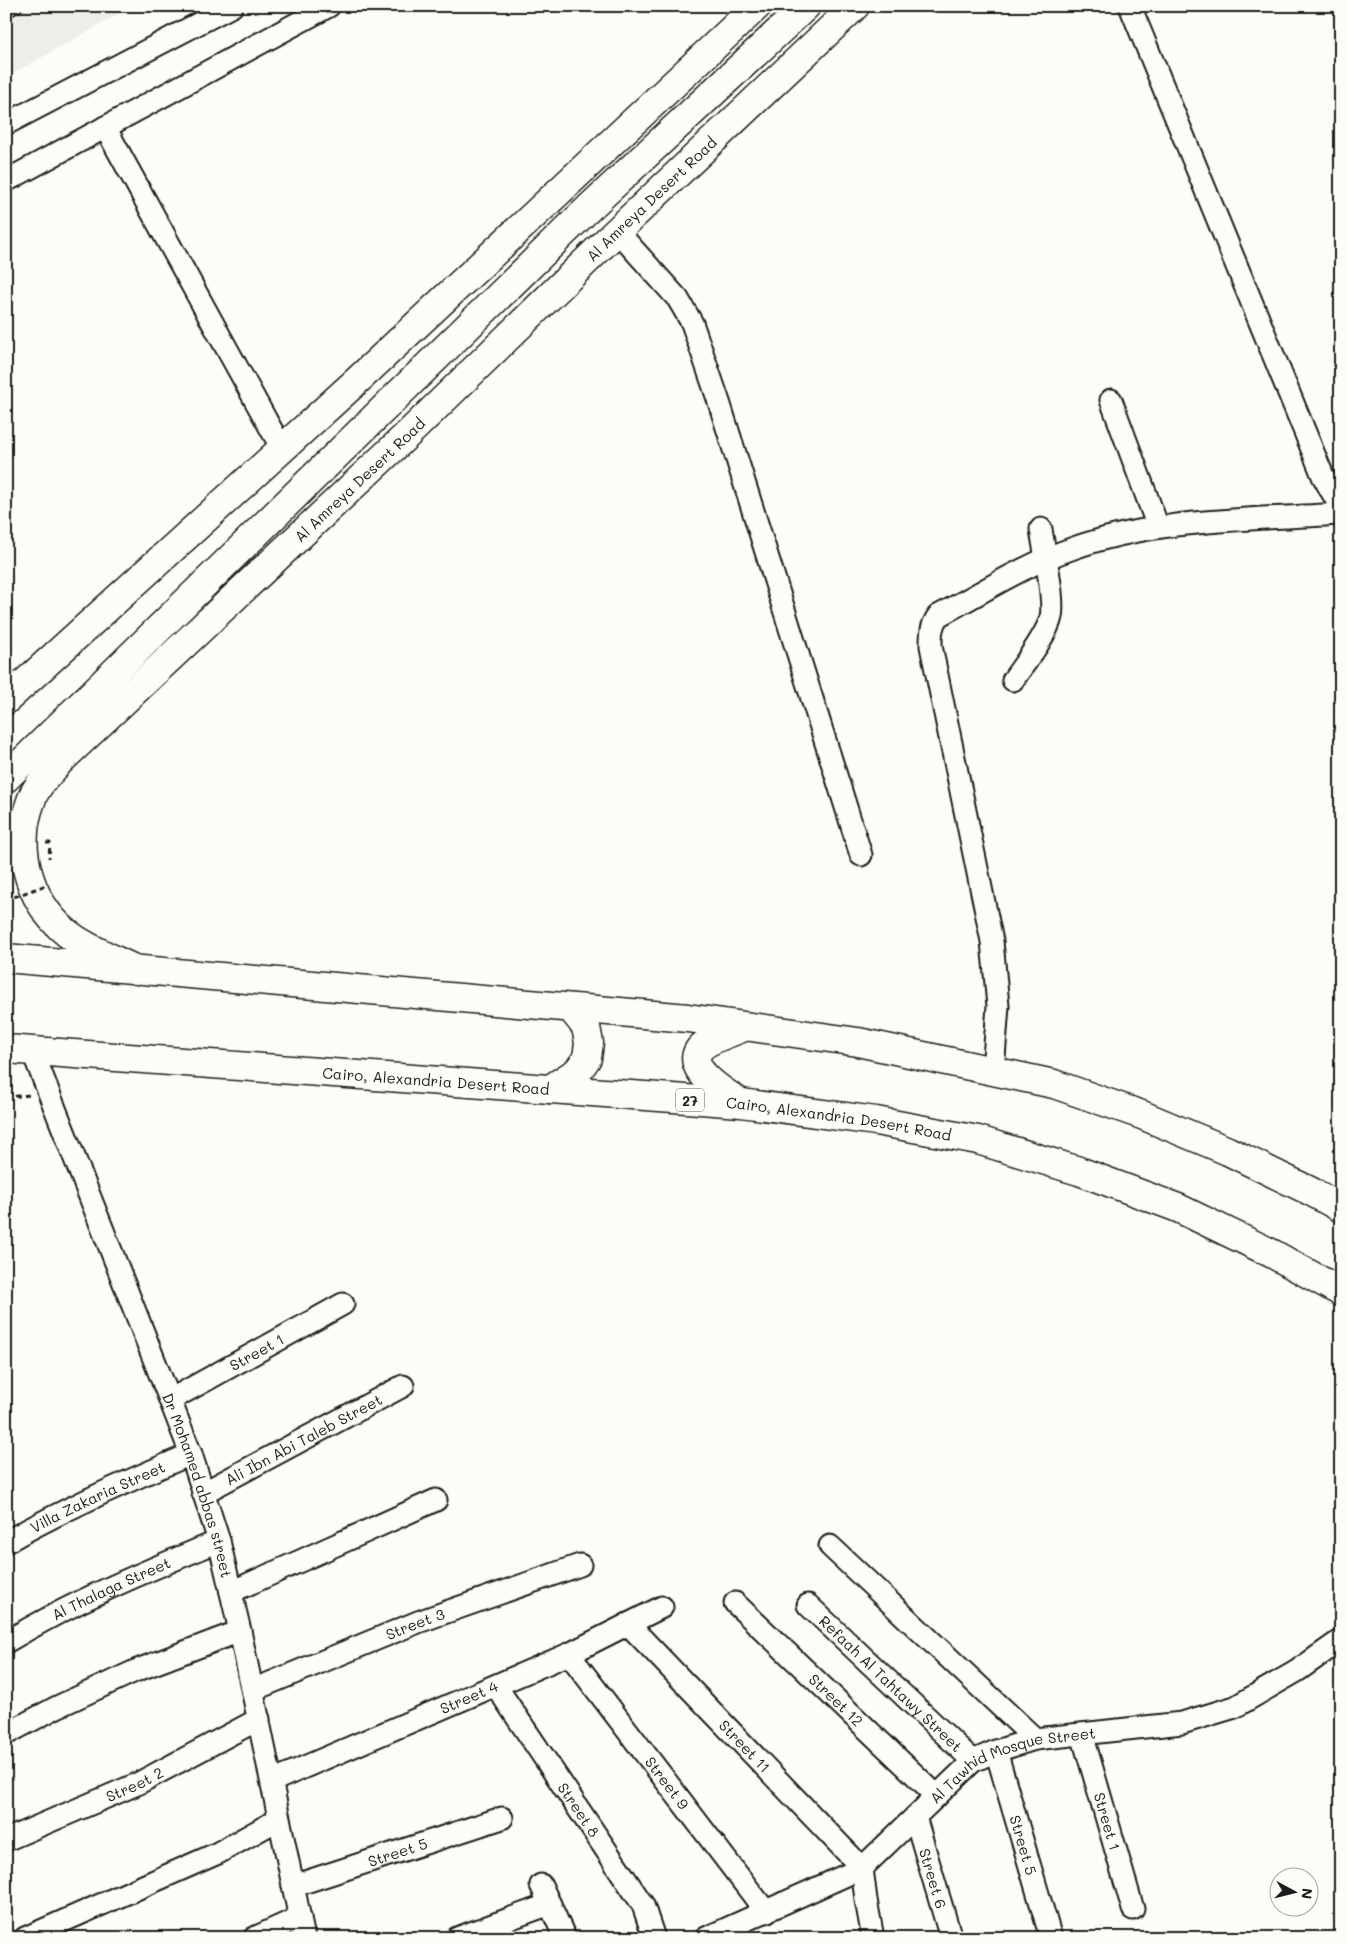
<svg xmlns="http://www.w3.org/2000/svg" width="1347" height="1944" font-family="Mali,sans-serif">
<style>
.built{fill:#eeede9}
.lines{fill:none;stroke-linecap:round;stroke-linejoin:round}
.lane-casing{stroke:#1c1c1c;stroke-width:14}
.street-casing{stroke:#1c1c1c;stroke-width:25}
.highway-casing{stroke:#1c1c1c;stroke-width:31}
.path{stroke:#1c1c1c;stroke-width:3;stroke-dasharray:5 4;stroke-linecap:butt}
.lane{stroke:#fdfcf7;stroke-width:10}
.street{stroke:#fdfcf7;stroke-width:21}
.highway{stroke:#fdfcf7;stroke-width:28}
.path-bridge{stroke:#1c1c1c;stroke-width:3;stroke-dasharray:5 4;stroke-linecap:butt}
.labels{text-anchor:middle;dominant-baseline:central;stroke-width:4;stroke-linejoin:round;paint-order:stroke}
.shield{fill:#fdfcf7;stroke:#605f5e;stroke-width:1}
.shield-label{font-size:14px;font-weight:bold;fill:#1c1c1c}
.street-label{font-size:15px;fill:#1c1c1c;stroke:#fdfcf7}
</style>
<rect width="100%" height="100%" fill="#fdfcf7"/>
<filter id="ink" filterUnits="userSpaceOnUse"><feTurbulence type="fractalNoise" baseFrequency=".02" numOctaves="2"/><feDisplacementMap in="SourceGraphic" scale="10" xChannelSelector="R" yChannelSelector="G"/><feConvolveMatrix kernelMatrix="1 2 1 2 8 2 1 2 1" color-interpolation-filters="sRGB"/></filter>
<g filter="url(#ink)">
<path class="built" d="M6,6h128l-128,71z"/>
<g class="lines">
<defs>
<path id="lane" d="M6,12l11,-6"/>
<g id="street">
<path d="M1130,6l193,470 18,32"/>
<path d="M6,124l226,-118"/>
<path d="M105,127l177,322"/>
<path d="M6,181l323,-175"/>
<path d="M617,231l61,68 14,24 27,79 142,453"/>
<path d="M1111,400l47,127"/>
<path d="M1013,680c11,-16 34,-45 38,-63 4,-18 -7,-67 -10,-88"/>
<path id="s1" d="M32,1050l138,350 21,54 28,87 21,90 64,307"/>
<path d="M993,1071l5,-65 -6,-65 -61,-295c0,-12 0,-20 7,-30 43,-23 86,-51 133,-67 86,-31 179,-29 270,-35"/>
<path id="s2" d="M170,1400l173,-96"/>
<path id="s3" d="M203,1493l200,-107"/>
<path id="s4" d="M6,1542c60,-34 122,-61 185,-88"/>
<path d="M830,1546l205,193"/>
<path d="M231,1592l205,-92"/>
<path id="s5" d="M735,1603l202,193"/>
<path id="s6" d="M808,1605l165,156"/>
<path id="s7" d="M628,1624l234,244 4,32 7,38"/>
<path id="s8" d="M6,1642c68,-41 140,-71 213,-101"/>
<path id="s9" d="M569,1654l197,258"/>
<path id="s10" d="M496,1686l147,219 11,33"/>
<path id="s11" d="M253,1690l165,-68 162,-57"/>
<path d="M6,1734l51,-27 78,-36 105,-40"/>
<path id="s12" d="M1082,1734l51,175"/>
<path id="s13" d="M996,1751l55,187"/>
<path id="s14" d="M272,1781l297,-127 93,-47"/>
<path id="s15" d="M915,1817l36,121"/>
<path id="s16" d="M6,1840l131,-56 122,-65"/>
<path d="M541,1885l24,53"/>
<path id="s17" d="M293,1886l209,-68"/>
<path d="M25,1938l193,-85 61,-34"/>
<path d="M254,1938l46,-21"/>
<path d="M457,1938l93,-34"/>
<path id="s18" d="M706,1938l156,-70 111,-107 23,-10 39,-12 147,-16 53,-16 62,-36 44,-31"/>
</g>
<g id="highway">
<path d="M6,700l354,-322 397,-372"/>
<path d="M6,778l584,-571 216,-201"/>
<path d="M6,958l682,60 170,24 196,42 88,31 86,36 84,41 29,16"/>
<path id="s19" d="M136,970c-20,-10 -43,-19 -61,-31 -44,-30 -63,-88 -44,-138 5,-16 18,-27 29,-40l346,-325 211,-205 238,-225"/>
<path id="s20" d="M6,1049l735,54 135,18 102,19 101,31 99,37 95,46 68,38"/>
<path d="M550,1089l28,-18 9,-13 2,-15 -3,-16 -15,-19"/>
<path d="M739,1102c-12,-8 -54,-32 -40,-52 6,-10 34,-18 45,-23"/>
</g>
</defs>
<use href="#lane" class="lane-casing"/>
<use href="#street" class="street-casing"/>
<use href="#highway" class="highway-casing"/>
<g class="path">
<path d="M46,843h4l-1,15"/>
<path d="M6,1097l25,-2"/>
</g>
<use href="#lane" class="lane"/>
<use href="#street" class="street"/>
<use href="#highway" class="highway"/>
<path class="path-bridge" d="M6,900l40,-15"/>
</g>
</g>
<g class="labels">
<rect class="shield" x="676" y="1088.5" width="28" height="23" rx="4"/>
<g class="shield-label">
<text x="690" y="1100">27</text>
</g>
<g class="street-label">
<text stroke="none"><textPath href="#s19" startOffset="1090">Al Amreya Desert Road</textPath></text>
<text stroke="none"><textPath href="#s19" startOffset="685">Al Amreya Desert Road</textPath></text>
<text stroke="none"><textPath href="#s20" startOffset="431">Cairo, Alexandria Desert Road</textPath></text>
<text stroke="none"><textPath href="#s20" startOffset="836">Cairo, Alexandria Desert Road</textPath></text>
<text stroke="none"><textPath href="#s2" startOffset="99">Street 1</textPath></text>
<text stroke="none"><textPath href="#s3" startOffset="114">Ali Ibn Abi Taleb Street</textPath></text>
<text stroke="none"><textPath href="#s1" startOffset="466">Dr Mohamed abbas street</textPath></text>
<text stroke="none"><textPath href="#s4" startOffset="102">Villa Zakaria Street</textPath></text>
<text stroke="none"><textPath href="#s8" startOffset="118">Al Thalaga Street</textPath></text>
<text stroke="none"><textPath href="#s11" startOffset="175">Street 3</textPath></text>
<text stroke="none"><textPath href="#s6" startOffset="114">Refaah Al Tahtawy Street</textPath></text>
<text stroke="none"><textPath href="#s14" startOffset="214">Street 4</textPath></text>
<text stroke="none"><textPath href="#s5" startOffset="140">Street 12</textPath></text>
<text stroke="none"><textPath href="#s7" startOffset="169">Street 11</textPath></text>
<text stroke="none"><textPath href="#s18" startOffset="360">Al Tawhid Mosque Street</textPath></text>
<text stroke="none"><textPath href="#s16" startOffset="140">Street 2</textPath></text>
<text stroke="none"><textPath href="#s9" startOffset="162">Street 9</textPath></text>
<text stroke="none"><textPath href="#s10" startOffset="149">Street 8</textPath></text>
<text stroke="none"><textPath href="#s12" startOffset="91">Street 1</textPath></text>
<text stroke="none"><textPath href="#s13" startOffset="98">Street 5</textPath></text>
<text stroke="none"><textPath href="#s17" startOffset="110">Street 5</textPath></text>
<text stroke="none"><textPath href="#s15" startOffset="64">Street 6</textPath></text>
</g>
</g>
<rect width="1347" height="1944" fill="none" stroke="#fdfcf7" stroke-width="25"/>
<rect x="12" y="12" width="1322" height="1919" fill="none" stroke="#1c1c1c" stroke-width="2" filter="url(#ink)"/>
<g transform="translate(1294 1892) rotate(97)"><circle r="24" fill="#fdfcf7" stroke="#a3a29f"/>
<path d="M0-4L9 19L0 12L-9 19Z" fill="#1c1c1c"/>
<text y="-8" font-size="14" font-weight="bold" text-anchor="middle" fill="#1c1c1c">N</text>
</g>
</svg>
